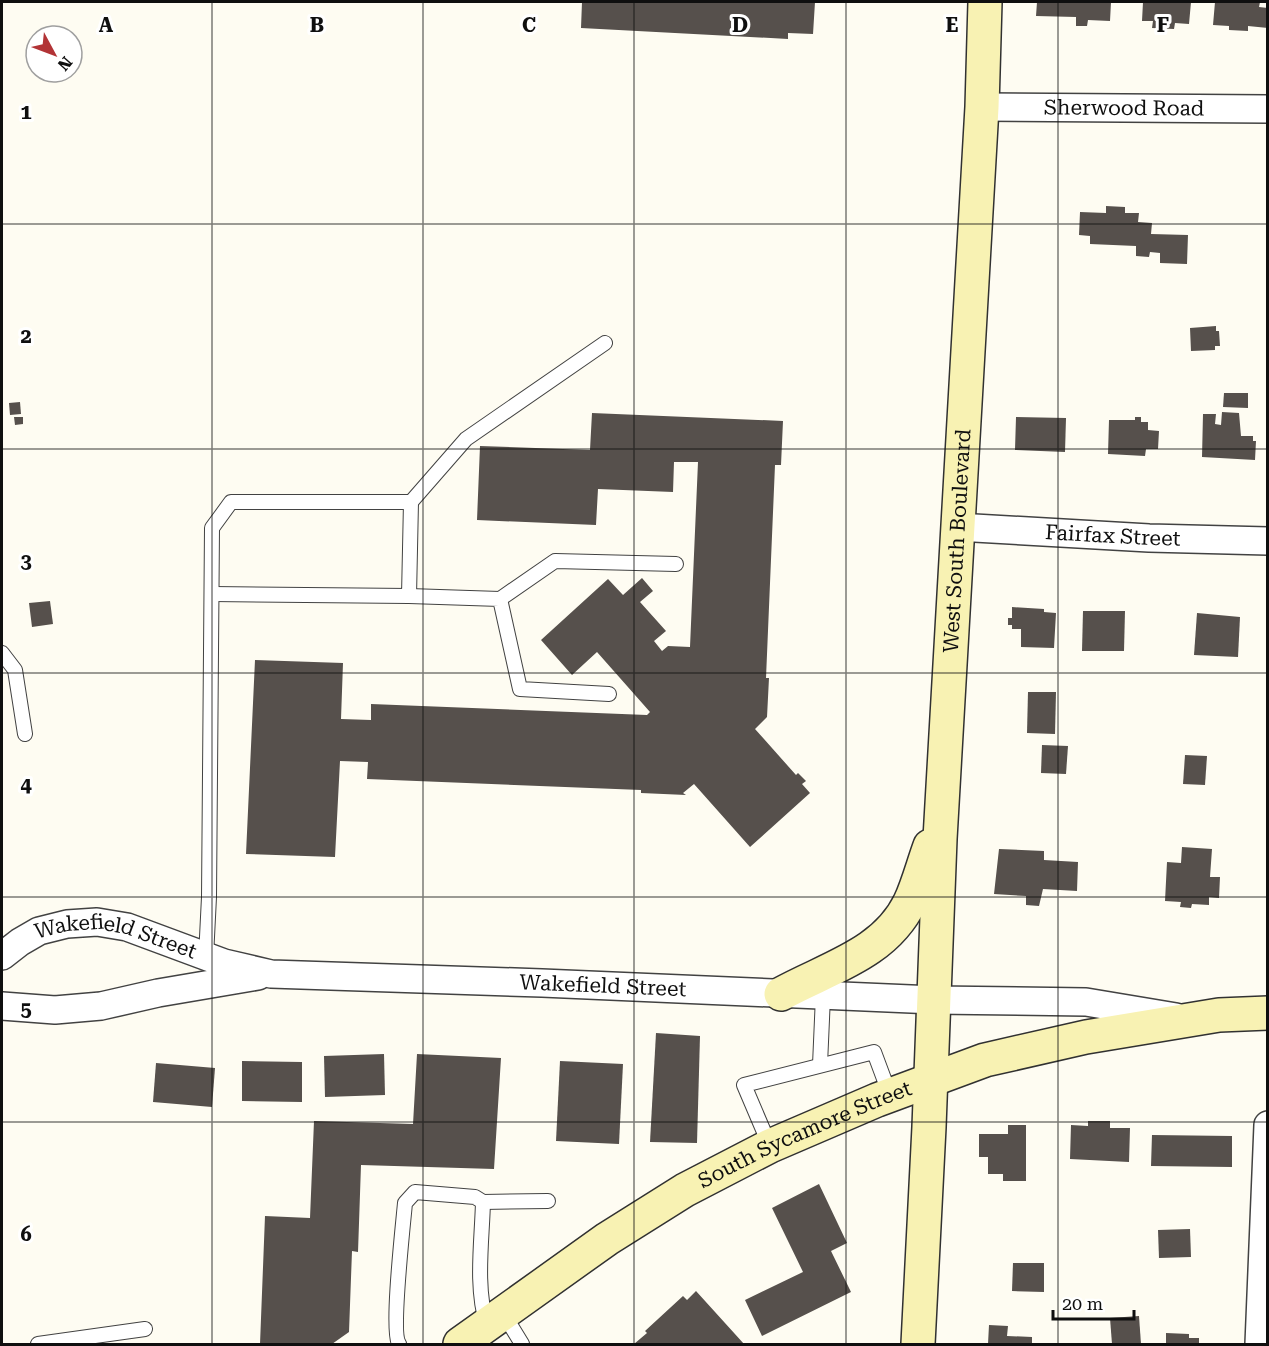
<svg xmlns="http://www.w3.org/2000/svg" width="1269" height="1346" font-family="'Roboto Serif',serif">
<style>
.building{fill:#56504c}
.lines{fill:none;stroke-linecap:round;stroke-linejoin:round}
.lane-casing{stroke:#424242;stroke-width:16}
.street-casing{stroke:#424242;stroke-width:30}
.secondary-casing{stroke:#313131;stroke-width:36}
.lane{stroke:#fff;stroke-width:14}
.street{stroke:#fff;stroke-width:27}
.secondary{stroke:#f8f2b3;stroke-width:33}
.grid{fill:none;stroke:#0f0f0f;stroke-width:1.5;stroke-opacity:0.55}
.labels{text-anchor:middle;dominant-baseline:central;stroke-width:6;stroke-linejoin:round;paint-order:stroke}
.street-label{font-size:21px;fill:#0f0f0f;stroke:#fff}
.grid-label{font-size:20px;text-anchor:middle;font-weight:bold;fill:#0f0f0f;stroke:#fff;stroke-width:6;stroke-linejoin:round;paint-order:stroke}
</style>
<rect width="100%" height="100%" fill="#fefcf2"/>
<g class="building">
<path d="M582,2h233l-2,32 -25,-1v6l-207,-11z"/>
<path d="M1037,2h74l-1,19 -22,-1 -1,6h-11v-9l-40,-1z"/>
<path d="M1143,2h48l-2,22 -14,-1 -1,6 -22,-1 1,-7h-11z"/>
<path d="M1215,2h45l-1,5 9,1v20l-20,-2v5l-19,-1v-4l-16,-1z"/>
<path d="M1106,206l19,1v6h14l-1,9 14,1 -1,11 37,1 -1,29 -27,-1v-10l-10,-1 -1,5 -13,-1v-10l-46,-2v-8l-11,-1 1,-23 26,1z"/>
<path d="M1216,326v5h3l1,15h-5v4l-24,1 -1,-23z"/>
<path d="M1224,393h24v15l-25,-1z"/>
<path d="M20,402l1,12 -11,1 -1,-12z"/>
<path d="M1222,412l17,1 2,23h12v5h3l-1,19 -53,-3 1,-43h13l-1,10 6,1z"/>
<path d="M592,413l191,8 -2,44h-6l-9,213h3l-2,39 -12,12 41,46 2,-2 8,8 -4,3 8,9 -60,54 -56,-63 -11,9 3,2 -45,-2v-3l-274,-11 1,-17 -28,-1 -5,96 -89,-3 9,-194 88,3 -2,56 30,1v-16l276,11 3,-3 -53,-60 -25,23 -31,-35 67,-61 15,16 19,-17 11,13 -13,11 26,29 -12,10 8,10 6,-5 22,1 8,-185h-24l-1,30 -75,-3 -2,36 -119,-5 3,-74 110,4z"/>
<path d="M14,417h9v7l-8,1z"/>
<path d="M1016,417l50,1 -1,34 -50,-2z"/>
<path d="M1135,417h6v5h7v8l11,1 -1,18h-12l-1,7 -37,-2 1,-34h26z"/>
<path d="M50,601l3,23 -21,3 -3,-24z"/>
<path d="M1012,607l32,2v3l12,1 -2,35 -33,-1v-18h-9v-4h-4v-7h4z"/>
<path d="M1083,611h42l-1,40h-42z"/>
<path d="M1197,613l43,4 -2,40 -44,-2z"/>
<path d="M1028,692h28l-1,42 -28,-1z"/>
<path d="M1042,745l26,1 -2,28 -25,-1z"/>
<path d="M1185,755l22,1 -2,29 -22,-1z"/>
<path d="M1182,847l30,2 -2,28h10l-1,21 -10,-1v8l-17,-1 -1,4 -11,-1 1,-5 -16,-1 2,-39 14,1z"/>
<path d="M999,849l45,2v9l34,2 -1,29 -34,-2 -4,17 -13,-1v-9l-32,-2z"/>
<path d="M656,1033l44,3 -3,107 -47,-1z"/>
<path d="M384,1054l1,41 -60,2 -1,-41z"/>
<path d="M417,1054l84,4 -7,111 -133,-4 -3,87 -6,-1 -3,81 -17,12h-72l5,-128 45,2 4,-97 99,3z"/>
<path d="M242,1061l60,1v40l-60,-1z"/>
<path d="M560,1061l63,3 -4,80 -63,-3z"/>
<path d="M156,1063l59,5 -3,39 -59,-5z"/>
<path d="M1088,1121h22v7h20l-1,34 -59,-3 1,-34 17,1z"/>
<path d="M1008,1125h18v56h-23v-7h-15v-17h-9v-23h29z"/>
<path d="M1152,1135l80,1v31l-81,-1z"/>
<path d="M819,1184l28,59 -16,8 20,41 -89,44 -17,-36 58,-28 -31,-64z"/>
<path d="M1190,1229l1,28 -32,1 -1,-28z"/>
<path d="M1013,1263h31v29l-32,-1z"/>
<path d="M696,1291l48,53h-110l13,-11 -2,-2 38,-35 4,4z"/>
<path d="M1139,1316l2,28h-29l-2,-26z"/>
<path d="M989,1325l19,1 -1,10 25,1v7h-44z"/>
<path d="M1166,1333l23,1v4h10v6h-33z"/>
</g>
<g class="lines">
<defs>
<g id="lane">
<path d="M212,594l197,2 2,-94"/>
<path d="M409,596l91,3 20,90 89,5"/>
<path d="M500,599l55,-38 121,3"/>
<path d="M2,653l13,17 10,64"/>
<path d="M206,957l3,-60 3,-369 19,-26h180l55,-63 139,-96"/>
<path d="M820,1065l3,-69"/>
<path d="M770,1146l-26,-61 130,-33 16,43"/>
<path d="M483,1202l65,-1"/>
<path d="M503,1313l19,31"/>
<path d="M38,1344l107,-15"/>
<path d="M399,1344c-8,-12 4,-119 6,-141l10,-11 60,5 8,5c-1,39 -8,85 4,123"/>
</g>
<g id="street">
<path id="s1" d="M982,107l286,2"/>
<path id="s2" d="M957,527l192,11 119,3"/>
<path id="s3" d="M2,956l18,-14 19,-11 28,-7 30,-2 30,5 97,36 47,11 271,9 392,17 152,2 90,15"/>
<path d="M2,1006l53,4 46,-4 57,-13 100,-17"/>
<path d="M1259,1344l9,-219"/>
</g>
<g id="secondary">
<path d="M781,994c47,-26 104,-40 129,-92 8,-17 13,-37 20,-56"/>
<path id="s4" d="M460,1344l147,-105 78,-49 85,-44 107,-46 108,-40 101,-23 133,-22 49,-2"/>
<path id="s5" d="M918,1344l11,-217 11,-288 42,-732 3,-105"/>
</g>
</defs>
<use href="#lane" class="lane-casing"/>
<use href="#street" class="street-casing"/>
<use href="#secondary" class="secondary-casing"/>
<use href="#lane" class="lane"/>
<use href="#street" class="street"/>
<use href="#secondary" class="secondary"/>
</g>
<path class="grid" d="M212,2v1342M423,2v1342M634,2v1342M846,2v1342M1058,2v1342M2,224h1266M2,449h1266M2,673h1266M2,897h1266M2,1122h1266"/>
<g class="labels">
<g class="street-label">
<text stroke="none"><textPath href="#s1" startOffset="142">Sherwood Road</textPath></text>
<text stroke="none"><textPath href="#s2" startOffset="156">Fairfax Street</textPath></text>
<text stroke="none"><textPath href="#s5" startOffset="804">West South Boulevard</textPath></text>
<text stroke="none"><textPath href="#s3" startOffset="124">Wakefield Street</textPath></text>
<text stroke="none"><textPath href="#s3" startOffset="618">Wakefield Street</textPath></text>
<text stroke="none"><textPath href="#s4" startOffset="405">South Sycamore Street</textPath></text>
</g>
</g>
<g class="grid-label">
<text x="106" y="32">A</text>
<text x="317" y="32">B</text>
<text x="529" y="32">C</text>
<text x="740" y="32">D</text>
<text x="952" y="32">E</text>
<text x="1163" y="32">F</text>
<text x="26" y="119">1</text>
<text x="26" y="343">2</text>
<text x="26" y="568">3</text>
<text x="26" y="792">4</text>
<text x="26" y="1016">5</text>
<text x="26" y="1241">6</text>
</g>
<rect width="1269" height="1346" fill="none" stroke="#0f0f0f" stroke-width="6"/>
<g transform="translate(54 54) rotate(131)"><circle r="28" fill="#ffffff" stroke="#9f9f9f" stroke-width="1.5"/>
<path d="M0-4.5L10 22L0 15L-10 22Z" fill="#b23336"/>
<text y="-9" font-size="16" font-weight="bold" text-anchor="middle" fill="#0f0f0f">N</text>
</g>
<path d="M1053 1310v9h81v-9" fill="none" stroke="#0f0f0f" stroke-width="3"/>
<text x="1062" y="1310" font-size="18" fill="#0f0f0f" stroke="#ffffff" stroke-width="4.5" paint-order="stroke">20 m</text>
</svg>
